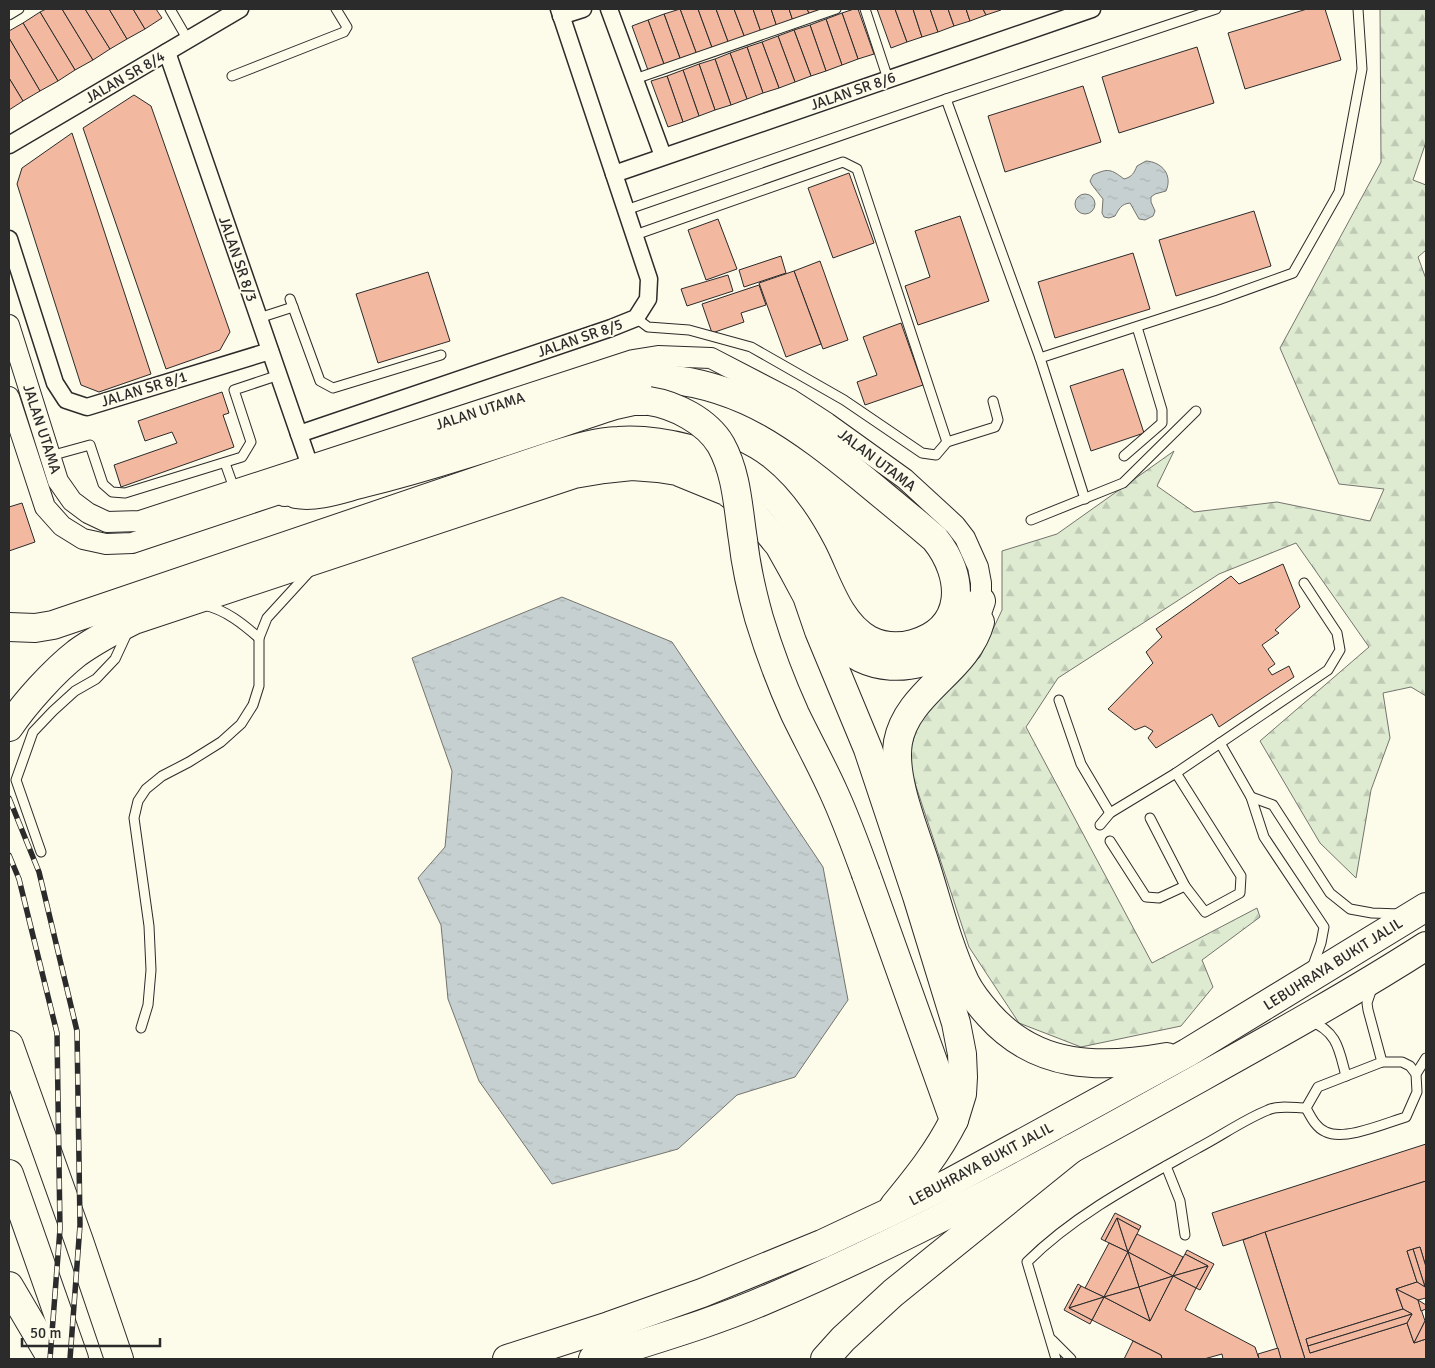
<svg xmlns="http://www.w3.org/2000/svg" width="1435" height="1368" font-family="Signika,sans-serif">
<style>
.forest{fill:url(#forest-firs);stroke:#74746e}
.water{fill:url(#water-ripples);stroke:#74746e}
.building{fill:#f2b8a0;stroke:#2b2b2b}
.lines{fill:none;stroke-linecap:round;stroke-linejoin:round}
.service-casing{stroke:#2b2b2b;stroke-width:11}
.minor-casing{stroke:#2b2b2b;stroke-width:19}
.tertiary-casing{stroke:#2b2b2b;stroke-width:22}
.trunk-casing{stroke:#2b2b2b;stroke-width:30}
.motorway-casing{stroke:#2b2b2b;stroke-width:30}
.service{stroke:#fdfbea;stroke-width:9}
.minor{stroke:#fdfbea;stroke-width:16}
.tertiary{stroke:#fdfbea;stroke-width:20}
.trunk{stroke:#fdfbea;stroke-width:28}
.motorway{stroke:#fdfbea;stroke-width:28}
.rail-casing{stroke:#2b2b2b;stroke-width:5.5}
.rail{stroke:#fdfbea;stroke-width:4;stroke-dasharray:11;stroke-linecap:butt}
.trunk-bridge-casing{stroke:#2b2b2b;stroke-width:30;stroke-linecap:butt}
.trunk-bridge{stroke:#fdfbea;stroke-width:28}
.labels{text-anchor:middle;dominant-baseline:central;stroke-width:4;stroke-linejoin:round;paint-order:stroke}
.street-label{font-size:15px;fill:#2b2b2b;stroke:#fdfbea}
</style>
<defs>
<pattern id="forest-firs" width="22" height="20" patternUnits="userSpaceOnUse" patternTransform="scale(1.25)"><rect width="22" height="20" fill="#deebd1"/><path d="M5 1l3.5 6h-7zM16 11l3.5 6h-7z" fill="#bfcab4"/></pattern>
<pattern id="water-ripples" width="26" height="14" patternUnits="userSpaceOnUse" patternTransform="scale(1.25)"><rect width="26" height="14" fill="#c7d0d0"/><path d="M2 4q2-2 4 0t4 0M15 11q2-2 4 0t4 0" fill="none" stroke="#abb3b3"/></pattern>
</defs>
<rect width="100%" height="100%" fill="#fdfbea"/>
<path class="forest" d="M1380,9h46v133l-13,38 13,5v65l-8,7 8,22v417l-15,-9 -28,6 7,45 -19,52 -15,88 -36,-35 -60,-102 109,-94 -73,-104 -77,31 -161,104 -32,49 126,236 105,-55 3,9 -58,43 11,27 -32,39 -100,21 -62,-24 -50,-76 -62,-188 15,-46 58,-56 22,-47v-59l55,-17 117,-83 -17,35 37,26 83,-10 93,19 14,-32 -45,-5 -59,-136 101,-186z"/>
<g class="water">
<path d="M1146,161c16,1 27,14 20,30l-11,3 -4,3v5l4,9 -2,5 -8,4 -6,-1 -9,-16c-9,1 -11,6 -15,13l-6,2 -5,-1 -2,-4 1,-14 -11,-14 -2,-4 3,-6c15,-7 18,-6 31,4 8,-2 10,-6 13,-13z"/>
<circle cx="1085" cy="204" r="10"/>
<path d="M562,597l110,45 151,225 25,133 -53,77 -58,18 -59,54 -126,35 -73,-103 -31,-82 -7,-74 -23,-47 27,-31 7,-76 -40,-113z"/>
</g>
<g class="building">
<path d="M46,9h16l31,51 -18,10 -35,-58z"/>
<path d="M62,9h23l25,40 -17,11z"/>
<path d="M85,9h24l18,30 -17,10z"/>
<path d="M109,9h24l12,20 -18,10z"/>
<path d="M133,9h23l6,9 -17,11z"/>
<path d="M680,9h18l15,41 -16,5z"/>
<path d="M680,9l17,46 -16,6 -17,-47z"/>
<path d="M698,9h18l13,35 -16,6z"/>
<path d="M716,9h18l11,29 -16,6z"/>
<path d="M734,9h19l8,23 -16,6z"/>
<path d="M753,9h18l6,18 -16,5z"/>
<path d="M771,9h18l4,12 -16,6z"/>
<path d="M789,9h18l3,6 -17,6z"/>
<path d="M807,9h18l-15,6z"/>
<path d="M854,9h4l16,45 -16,5 -16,-46z"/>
<path d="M877,9h18l12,33 -16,6z"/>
<path d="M895,9h18l9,28 -15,5z"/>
<path d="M913,9h17l8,23 -16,5z"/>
<path d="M930,9h18l6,17 -16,6z"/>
<path d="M948,9h18l4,12 -16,5z"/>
<path d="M966,9h17l3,6 -16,6z"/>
<path d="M983,9h18v1l-15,5z"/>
<path d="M1307,9h18l16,51 -96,29 -17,-56z"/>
<path d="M40,12l35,58 -17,11 -35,-58z"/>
<path d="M842,13l16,46 -16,6 -16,-46z"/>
<path d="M664,14l17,47 -16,6 -17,-47z"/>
<path d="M826,19l16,46 -16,6 -16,-46z"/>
<path d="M648,20l17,47 -16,6 -17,-47z"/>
<path d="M23,23l35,58 -18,10 -31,-53v-7z"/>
<path d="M810,25l16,46 -15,5 -17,-46z"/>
<path d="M794,30l17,46 -16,6 -17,-46z"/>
<path d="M778,36l17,46 -16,6 -17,-46z"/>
<path d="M9,38l31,53 -17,10 -14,-23z"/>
<path d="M762,42l17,46 -16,5 -16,-46z"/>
<path d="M747,47l16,46 -16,6 -17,-46z"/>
<path d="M1197,47l17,56 -95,30 -17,-56z"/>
<path d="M730,53l17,46 -16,6 -16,-46z"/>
<path d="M715,59l16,46 -16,5 -16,-46z"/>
<path d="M699,64l16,46 -16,6 -16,-46z"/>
<path d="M683,70l16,46 -16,6 -16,-46z"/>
<path d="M667,76l16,46 -15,5 -17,-46z"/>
<path d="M9,78l14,23 -14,9z"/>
<path d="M1083,86l18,56 -96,30 -17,-56z"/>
<path d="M134,95l17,11 79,226 -10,18 -54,19 -83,-241z"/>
<path d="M72,133l79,241 -52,18 -18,-7 -64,-201 5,-16z"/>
<path d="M849,173l25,70 -41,15 -25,-70z"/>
<path d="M1254,211l17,55 -95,30 -17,-56z"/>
<path d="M960,216l29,85 -71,24 -13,-39 25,-9 -15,-46z"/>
<path d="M718,219l19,50 -31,11 -18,-50z"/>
<path d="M1133,253l17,56 -95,29 -17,-56z"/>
<path d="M781,256l5,17 -42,14 -5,-17z"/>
<path d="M820,261l28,79 -25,9 -29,-78z"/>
<path d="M794,271l27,73 -35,13 -27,-74z"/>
<path d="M428,272l22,69 -72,22 -22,-69z"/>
<path d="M728,275l5,16 -46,15 -6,-17z"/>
<path d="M759,285l7,20 -25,8 3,9 -32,11 -10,-29z"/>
<path d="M901,323l22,62 -58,20 -8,-23 20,-7 -14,-38z"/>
<path d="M1123,369l21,64 -53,18 -21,-65z"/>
<path d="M222,392l7,21 -6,2 11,32 -113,40 -7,-22 63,-22 -5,-11 -27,9 -7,-20z"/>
<path d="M22,503l13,39 -26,9v-44z"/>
<path d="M1283,564l17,43 -25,23 4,3 -17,12 13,19 -7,5 4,6 17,-9 5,11 -75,50 -7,-13 -56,34 -8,-10 5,-7 -8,-5 -10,4 -27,-21 45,-46 -7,-11 16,-15 -6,-8 75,-53 8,8z"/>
<path d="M1426,1144v37l-203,65 -11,-33z"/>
<path d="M1426,1181v86l-6,-20 -13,4 10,31 -21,7 7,20 -97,30 4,14 97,-30 7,20 12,-4v20h-121l-40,-127z"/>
<path d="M1115,1213l26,13 -2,4 -22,-12 -12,23 -4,-2z"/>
<path d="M1117,1218l11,34 -23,-11z"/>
<path d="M1117,1218l22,12 -11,22z"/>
<path d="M1265,1232l40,127h-24l-38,-119z"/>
<path d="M1137,1234l46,23 -10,19 -45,-24z"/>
<path d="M1109,1243l19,9 -24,45 -19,-9z"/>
<path d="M1420,1247l6,20 -1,20 -12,-38z"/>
<path d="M1413,1249l12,38 -8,-5 -10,-31z"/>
<path d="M1187,1250l27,14 -14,26 -4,-2 12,-22 -23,-12z"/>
<path d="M1128,1252l45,24 -34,11z"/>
<path d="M1128,1252l11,35 -35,10z"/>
<path d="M1185,1254l23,12 -35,10z"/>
<path d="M1208,1266l-12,22 -23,-12z"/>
<path d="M1173,1276l23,12 -11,22 70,37 4,12h-36l-1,-5 -18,5h-42l-1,-4 -69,-35 12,-23 46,24z"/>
<path d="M1173,1276l-23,45 -11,-34z"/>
<path d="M1417,1282l8,5 1,-2v13l-8,2 -22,-11z"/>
<path d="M1078,1284l3,2 -12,22 23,12 -2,4 -26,-14z"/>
<path d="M1081,1286l4,2 19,9 -35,11z"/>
<path d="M1139,1287l11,34 -46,-24z"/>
<path d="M1396,1289l22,11 7,21 -11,22 -7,-20 5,-9 -9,-5z"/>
<path d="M1104,1297l-12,23 -23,-12z"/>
<path d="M1418,1300l8,5v4l-5,2z"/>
<path d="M1403,1309l9,5 -104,32 -2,-7z"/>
<path d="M1412,1314l-5,9 -97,30 -2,-7z"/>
<path d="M1425,1321h1v18l-12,4z"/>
<path d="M1133,1341l28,14 1,4h-38z"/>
<path d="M1278,1348l3,11h-22l-1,-5z"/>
</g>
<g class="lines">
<defs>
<g id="service">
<path d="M170,9l18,31"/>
<path d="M865,9l23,70"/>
<path d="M9,15l10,-6"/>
<path d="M232,76l112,-44 3,-5 -11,-18"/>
<path d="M635,79l201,-70"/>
<path d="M946,99l94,259 45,141"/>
<path d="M626,210l320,-111 270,-90"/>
<path d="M635,235l208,-73 14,7 90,273"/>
<path d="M290,299l30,82 13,7 108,-33"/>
<path d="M259,318l34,-11"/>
<path d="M636,318l12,9 41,3 62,17 93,53 78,53 14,2 11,-13 48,-15 3,-7 -5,-19"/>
<path d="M1040,358l178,-58 75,-27 46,-81 23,-123 -4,-60"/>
<path d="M50,456l40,-11 13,39 9,8 13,1 117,-36 9,-15 -17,-52 45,-15"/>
<path d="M1124,456l38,-33v-13l-25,-83"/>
<path d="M225,463l10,28"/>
<path d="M1031,520l92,-37 73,-72"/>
<path d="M204,605c22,5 39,19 55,33"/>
<path d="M1059,700l22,64 29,49"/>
<path d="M1220,743l31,54 13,40 60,90 -3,16 -9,25"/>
<path d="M1251,797l22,8 57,88 20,16 22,4 28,1"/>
<path d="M1150,818l35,68 20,26 35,-19 1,-17 -65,-103"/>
<path d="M1100,825l10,-12 66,-40 152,-103 12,-20 -3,-17 -33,-50"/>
<path d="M1110,841l36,56 13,1 26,-12"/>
<path d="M41,852l-25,-72 17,-48 20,-21 22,-20 21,-12 19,-20 13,-28"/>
<path d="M1372,988l-5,15 1,7 14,52"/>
<path d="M1310,1021c28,11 29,29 36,55"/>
<path d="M141,1028l7,-23 3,-35 -2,-44 -15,-108 4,-17 8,-12 16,-13 27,-14 32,-20 20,-18 12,-19 6,-19v-48l8,-20 43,-47"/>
<path d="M1382,1062h20l8,4 6,8 1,18 -11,25c-20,6 -61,24 -80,15 -10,-4 -15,-15 -20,-24l12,-21z"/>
<path d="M1416,1074l10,-16"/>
<path d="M1166,1166l14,35 5,34"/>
<path d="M1052,1340l19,19"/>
<path d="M1056,1359l-29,-97c48,-48 112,-81 171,-114 23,-12 47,-29 70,-38 10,-5 27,-2 38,-2"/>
</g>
<g id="minor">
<path d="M609,9l54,147"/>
<path d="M561,16l22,-7"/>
<path d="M167,52l143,414"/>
<path d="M9,145l231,-136"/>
<path d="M614,174l478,-165"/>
<path d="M9,239l46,144 11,17 21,7 183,-56"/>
<path d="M299,434l312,-106 25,-10 12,-19 1,-20 -90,-270"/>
</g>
<g id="tertiary">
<path d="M9,325l49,156 14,20 16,12 19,9 33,-1 493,-161 25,-4 53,2 79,41 37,24 78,56 50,46 10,13 13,29 3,16v18"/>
<path d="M9,397l36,110 17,19 21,13 23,5 26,-1 153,-51"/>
</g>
<g id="trunk">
<path d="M296,494c22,4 47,-6 68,-11 85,-21 168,-51 251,-78l18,-4h16"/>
<path d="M980,622c-13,49 -73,70 -82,120 -6,37 17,89 28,125 12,38 22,79 39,115 6,12 15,23 24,33 48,54 112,54 178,42"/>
<path d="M866,874l88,246c-16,32 -37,58 -60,86"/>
<path d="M507,1359l102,-33 93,-33 120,-49 66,-31 63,-31 236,-129 239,-146"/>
<path d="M593,1359c59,-19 120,-36 177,-61 138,-59 270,-131 401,-204 86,-48 172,-95 255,-148"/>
</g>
<g id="motorway">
<path d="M823,620c10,15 22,30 38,38 37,18 89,4 110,-32 4,-7 7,-16 10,-25"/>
<path d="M9,627l26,1 18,-3 495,-168c23,-7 46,-15 70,-16 40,-3 105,12 137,37 24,19 43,47 57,74 15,29 26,71 57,88 14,7 29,8 44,4 54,-15 52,-68 22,-105 -24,-21 -49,-41 -73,-61 -59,-48 -116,-92 -196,-99 -36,-3 -73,11 -107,21l-274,92"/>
<path d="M9,727c16,-24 45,-56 68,-74 18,-13 37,-23 57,-33l440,-146 30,-5 28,-3 26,2 19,3 49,20 21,15 13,16 19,23 14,25 14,26 12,35 49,118 49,147 39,127 6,31 1,23 -1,17 -8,26"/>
<path d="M9,1045l70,196 40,118"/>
<path d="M9,1174l65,185"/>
<path d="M9,1286l43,73"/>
<path d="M825,1359l18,-20 50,-46 178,-144"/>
</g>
</defs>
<use href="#service" class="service-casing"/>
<use href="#minor" class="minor-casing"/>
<use href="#tertiary" class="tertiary-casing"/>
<use href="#trunk" class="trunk-casing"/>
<use href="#motorway" class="motorway-casing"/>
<use href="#service" class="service"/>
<use href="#minor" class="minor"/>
<use href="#tertiary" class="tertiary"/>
<use href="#trunk" class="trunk"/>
<use href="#motorway" class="motorway"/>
<defs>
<g id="rail">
<path d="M9,798l30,74 38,159 3,194 -10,134"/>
<path d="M9,855l10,24 38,154 3,196 -10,130"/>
</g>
</defs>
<use href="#rail" class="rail-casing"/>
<use href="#rail" class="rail"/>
<defs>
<path id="trunk-bridge" d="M649,401c26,4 58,20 72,44 16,29 17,63 22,95 3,27 9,53 16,78 10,33 22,65 36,96 13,27 27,52 39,79 12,26 22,54 32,81"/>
</defs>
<use href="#trunk-bridge" class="trunk-bridge-casing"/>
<use href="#trunk-bridge" class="trunk-bridge"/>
</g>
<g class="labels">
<g class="street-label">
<text transform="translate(125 77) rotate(-30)">JALAN SR 8/4</text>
<text transform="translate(853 91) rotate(-19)">JALAN SR 8/6</text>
<text transform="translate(238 259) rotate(71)">JALAN SR 8/3</text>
<text transform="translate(580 338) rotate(-19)">JALAN SR 8/5</text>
<text transform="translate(144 389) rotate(-17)">JALAN SR 8/1</text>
<text transform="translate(480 411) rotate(-18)">JALAN UTAMA</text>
<text transform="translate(42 429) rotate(72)">JALAN UTAMA</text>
<text transform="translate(877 460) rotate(37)">JALAN UTAMA</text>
<text transform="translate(1333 964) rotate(-32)">LEBUHRAYA BUKIT JALIL</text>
<text transform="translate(981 1164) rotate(-28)">LEBUHRAYA BUKIT JALIL</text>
</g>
</g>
<rect width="1435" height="1368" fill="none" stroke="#2b2b2b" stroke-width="20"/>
<path d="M22 1338v8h138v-8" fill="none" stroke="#2b2b2b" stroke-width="2.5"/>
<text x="30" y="1338" font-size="15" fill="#2b2b2b" stroke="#fdfbea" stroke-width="4" paint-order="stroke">50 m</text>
</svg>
